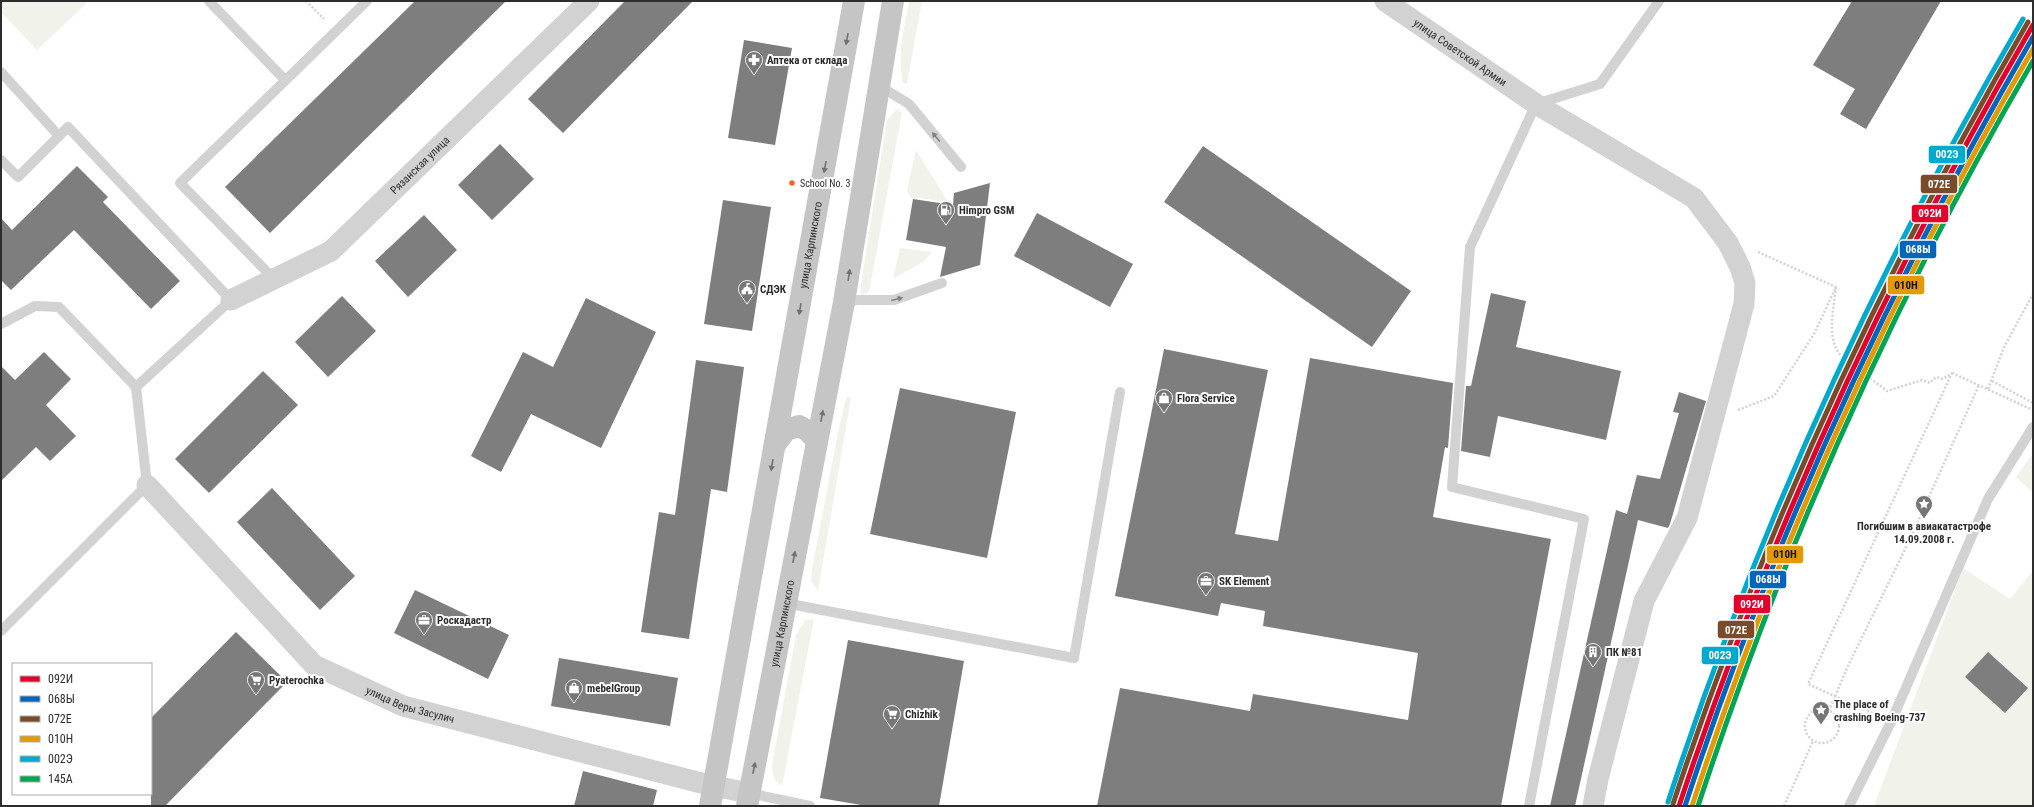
<svg xmlns="http://www.w3.org/2000/svg" width="2034" height="807" font-family="'Roboto Condensed',sans-serif">
<style>
.green{fill:#f1f3eb}
.building{fill:#7e7e7e}
.lines{fill:none;stroke-linecap:round;stroke-linejoin:round}
.path{stroke:#d2d2d2;stroke-width:2.5;stroke-dasharray:2 2;stroke-linecap:butt}
.lane{stroke:#d2d2d2;stroke-width:10}
.street{stroke:#d2d2d2;stroke-width:21}
.primary{stroke:#c5c5c5;stroke-width:22}
.rail-1-casing{stroke:#fff;stroke-width:8}
.rail-2-casing{stroke:#fff;stroke-width:8}
.rail-3-casing{stroke:#fff;stroke-width:8}
.rail-4-casing{stroke:#fff;stroke-width:8}
.rail-5-casing{stroke:#fff;stroke-width:8}
.rail-6-casing{stroke:#fff;stroke-width:8}
.rail-1{stroke:#e4002b;stroke-width:5}
.rail-2{stroke:#0065bd;stroke-width:5}
.rail-3{stroke:#7a4b2a;stroke-width:5}
.rail-4{stroke:#e39a04;stroke-width:5}
.rail-5{stroke:#00a9ce;stroke-width:5}
.rail-6{stroke:#00a651;stroke-width:5}
.oneway{fill:#717171}
.oneway2{fill:#808080}
.bus-dot{fill:#f26522;stroke:#fff;stroke-width:1.5}
.labels{text-anchor:middle;dominant-baseline:central;stroke-width:4;stroke-linejoin:round;paint-order:stroke}
.bus-label{font-size:10px;fill:#2d2d2d;stroke:#fff;text-anchor:start}
.street-label{font-size:11px;fill:#2d2d2d;stroke:#fff}
.poi-label{font-size:11px;font-weight:bold;fill:#2d2d2d;stroke:#fff;text-anchor:start}
.line-badge{stroke:#fff;stroke-width:1.5}
.badge-label{font-size:11px;text-anchor:middle;font-weight:bold;fill:#fff}
.pale-badge-label{font-size:11px;text-anchor:middle;font-weight:bold;fill:#111}
</style>
<rect width="100%" height="100%" fill="#fff"/>
<g class="green">
<path d="M1,1h88l-52,49 -36,-38z"/>
<path d="M909,1h13l-15,83 -4,-1c-6,-28 1,-54 6,-82z"/>
<path d="M897,109l5,4 -33,179 -7,3 -2,-5 27,-170z"/>
<path d="M916,150l32,52 -38,-5 -3,-7z"/>
<path d="M900,248l32,4 -9,10 -30,17z"/>
<path d="M848,396l3,2 -33,193 -7,-10 1,-12 26,-136 7,-31z"/>
<path d="M2033,453v40l-17,-16z"/>
<path d="M1963,568l47,31 23,-28v235h-159z"/>
<path d="M814,619l-32,167c-8,-4 -10,-12 -10,-21l24,-130 9,-15z"/>
</g>
<g class="building">
<path d="M415,1h91l-236,232 -45,-46z"/>
<path d="M625,1h68l-130,132 -35,-34z"/>
<path d="M1852,1h89l-75,128 -26,-15 15,-25 -42,-24z"/>
<path d="M744,40l48,8 -17,97 -47,-7z"/>
<path d="M500,144l34,35 -42,41 -34,-35z"/>
<path d="M1203,146l208,145 -39,56 -208,-145z"/>
<path d="M77,166l31,31 -5,5 77,79 -29,28 -77,-79 -63,60 -10,-10v-62l11,12z"/>
<path d="M990,183l-10,82 -40,12 6,-30 -40,-7 7,-41 40,6 1,-12z"/>
<path d="M723,200l48,7 -19,124 -48,-7z"/>
<path d="M1037,213l96,51 -23,43 -96,-51z"/>
<path d="M424,215l33,35 -49,47 -33,-36z"/>
<path d="M1491,293l35,8 -10,46 105,24 -15,69 -108,-24 -8,41 -29,-6 5,-65h5z"/>
<path d="M342,296l34,35 -48,46 -33,-35z"/>
<path d="M586,298l70,34 -55,116 -70,-34 -30,58 -30,-16 52,-104 30,15z"/>
<path d="M1164,349l104,21 -33,164 43,7 32,-183 143,25 -5,65 -3,-1 -12,70 118,22 -50,267h-404l23,-118 130,23 3,-17 155,26 10,-67 -155,-27 2,-15 -44,-8 -3,13 -103,-20z"/>
<path d="M44,352l27,27 -25,26 30,31 -26,25 -14,-14 -35,34v-115l14,14z"/>
<path d="M696,360l48,7 -17,125 -16,-3 -22,150 -48,-7 18,-120 16,3z"/>
<path d="M263,371l35,34 -89,88 -34,-34z"/>
<path d="M900,388l116,24 -29,146 -117,-24z"/>
<path d="M1679,392l27,9 -36,123 -2,4 -30,-8 -63,286h-25l66,-296 11,4 10,-39 23,4 19,-66 -6,-1z"/>
<path d="M272,488l83,88 -35,34 -83,-88z"/>
<path d="M415,590l94,45 -21,44 -94,-46z"/>
<path d="M236,632l51,50 -122,124h-14v-88z"/>
<path d="M848,640l116,21 -25,145h-72l-47,-8z"/>
<path d="M1988,652l40,36 -23,25 -40,-36z"/>
<path d="M559,658l119,20 -8,48 -119,-20z"/>
<path d="M583,771l74,19 -4,16h-79z"/>
</g>
<g class="lines">
<g class="path">
<path d="M306,1l18,18"/>
<path d="M1758,252l78,35"/>
<path d="M1836,287c-2,19 -9,48 2,65 8,11 37,29 49,39l35,-11 8,3 6,-6 7,2 9,-6"/>
<path d="M1952,373l81,37"/>
<path d="M1992,381l41,22"/>
<path d="M1988,389l16,-42 29,-53"/>
<path d="M1738,410l36,-14 40,-62 21,-45"/>
<circle cx="1822" cy="726" r="17"/>
<path d="M1829,711l18,-43 64,-131 68,-152"/>
<path d="M1876,715l-68,-31 144,-311"/>
<path d="M1784,806l29,-65"/>
</g>
<g class="lane">
<path d="M209,1l76,79"/>
<path d="M1,72l58,64"/>
<path d="M878,85l31,19 52,63"/>
<path d="M1,160l17,17 50,-50 163,173 -95,87 11,98 -146,146"/>
<path d="M274,279l-94,-96 187,-182"/>
<path d="M844,302l14,-2h36l48,-17"/>
<path d="M1,324l34,-18 24,1 77,80"/>
<path d="M785,603l289,55 46,-266"/>
<path d="M749,793l61,13"/>
<path d="M1529,806l55,-287 -132,-32 18,-240 66,-143 64,-20 59,-83"/>
<path d="M1849,806l42,-84 97,-223 45,-72"/>
</g>
<g class="street">
<path id="s1" d="M1385,1l151,103 158,94 34,45 12,24 5,16 -1,21 -57,214 -43,83 -46,178 -5,27"/>
<path id="s2" d="M231,300l100,-49 258,-250"/>
<path id="s3" d="M147,485l167,180 89,41 310,80 36,7"/>
</g>
<g class="primary">
<path d="M776,443l10,-13 13,-4 9,5 9,10"/>
<path id="s4" d="M710,806l144,-805"/>
<path id="s5" d="M747,806l97,-504 49,-301"/>
</g>
<defs>
<path id="rail-1" d="M1679,806c90,-272 210,-533 354,-781"/>
<path id="rail-2" d="M1685,806c88,-268 207,-525 348,-769"/>
<path id="rail-3" d="M1673,804c90,-272 211,-534 355,-782"/>
<path id="rail-4" d="M1692,806c86,-263 202,-518 341,-757"/>
<path id="rail-5" d="M1668,802c89,-273 210,-535 355,-783"/>
<path id="rail-6" d="M1698,806c85,-258 198,-510 335,-745"/>
</defs>
<use href="#rail-1" class="rail-1-casing"/>
<use href="#rail-2" class="rail-2-casing"/>
<use href="#rail-3" class="rail-3-casing"/>
<use href="#rail-4" class="rail-4-casing"/>
<use href="#rail-5" class="rail-5-casing"/>
<use href="#rail-6" class="rail-6-casing"/>
<use href="#rail-1" class="rail-1"/>
<use href="#rail-2" class="rail-2"/>
<use href="#rail-3" class="rail-3"/>
<use href="#rail-4" class="rail-4"/>
<use href="#rail-5" class="rail-5"/>
<use href="#rail-6" class="rail-6"/>
</g>
<defs><path id="oneway-solid" d="M-6-.8H1V-3.2L6.5 0L1 3.2V.8H-6Z"/></defs>
<g class="oneway">
<use href="#oneway-solid" transform="translate(847 39) rotate(100)"/>
<use href="#oneway-solid" transform="translate(825 167) rotate(100)"/>
<use href="#oneway-solid" transform="translate(849 275) rotate(-81)"/>
<use href="#oneway-solid" transform="translate(800 309) rotate(100)"/>
<use href="#oneway-solid" transform="translate(822 416) rotate(-79)"/>
<use href="#oneway-solid" transform="translate(772 465) rotate(100)"/>
<use href="#oneway-solid" transform="translate(794 557) rotate(-79)"/>
<use href="#oneway-solid" transform="translate(754 768) rotate(-79)"/>
</g>
<g class="oneway2">
<use href="#oneway-solid" transform="translate(936 137) rotate(-130)"/>
<use href="#oneway-solid" transform="translate(897 299) rotate(-14)"/>
</g>
<defs>
<symbol id="pharmacy-pin" viewBox="-11 -11 22 30"><path d="M0 17L-7.5 6A9.5 9.5 0 1 1 7.5 6Z" fill="#767676" stroke="#fff"/><path d="M-2-6h4v4h4v4h-4v4h-4v-4h-4v-4h4Z" fill="#fff"/></symbol>
<symbol id="fuel-pin" viewBox="-11 -11 22 30"><path d="M0 17L-7.5 6A9.5 9.5 0 1 1 7.5 6Z" fill="#767676" stroke="#fff"/><path d="M-5.5-6h7V0h2V4h1.3V-2.5L3-4.5l.8-.8L6-3V5H2.5V1h-1V6h-7ZM-4.2-4.7v3.2H.2V-4.7Z" fill="#fff"/></symbol>
<symbol id="civic-pin" viewBox="-11 -11 22 30"><path d="M0 17L-7.5 6A9.5 9.5 0 1 1 7.5 6Z" fill="#767676" stroke="#fff"/><path d="M-.6-6.5H3V-4.5H.6V-3L4-1V1h2V6H-6V1h2V-1L-.6-3ZM-1.2 2.5V6h2.4V2.5Z" fill="#fff"/></symbol>
<symbol id="shop-pin" viewBox="-11 -11 22 30"><path d="M0 17L-7.5 6A9.5 9.5 0 1 1 7.5 6Z" fill="#767676" stroke="#fff"/><path d="M-5-2.5h2.3a2.7 3.5 0 0 1 5.4 0H5L5.5 6h-11ZM-1.5-2.5h3a1.5 2.3 0 0 0-3 0Z" fill="#fff"/></symbol>
<symbol id="sight-pin" viewBox="-11 -11 22 30"><path d="M0 17L-7.5 6A9.5 9.5 0 1 1 7.5 6Z" fill="#767676" stroke="#fff"/><path d="M0-6L1.8-2.2L6-1.7L2.9 1.2L3.7 5.4L0 3.3L-3.7 5.4L-2.9 1.2L-6-1.7L-1.8-2.2Z" fill="#fff"/></symbol>
<symbol id="office-pin" viewBox="-11 -11 22 30"><path d="M0 17L-7.5 6A9.5 9.5 0 1 1 7.5 6Z" fill="#767676" stroke="#fff"/><path d="M-6-3h4V-5.5h4V-3h4V5H-6ZM-1-4.5V-3h2v-1.5ZM-6 0V1H6V0Z" fill="#fff"/></symbol>
<symbol id="building-pin" viewBox="-11 -11 22 30"><path d="M0 17L-7.5 6A9.5 9.5 0 1 1 7.5 6Z" fill="#767676" stroke="#fff"/><path d="M-4-6H4V6H1V3H-1V6H-4ZM-2.5-4.3h1.7v1.8h-1.7ZM.8-4.3h1.7v1.8H.8ZM-2.5-1h1.7V.8h-1.7ZM.8-1h1.7V.8H.8Z" fill="#fff"/></symbol>
<symbol id="supermarket-pin" viewBox="-11 -11 22 30"><path d="M0 17L-7.5 6A9.5 9.5 0 1 1 7.5 6Z" fill="#767676" stroke="#fff"/><path d="M-6-5.5h2.5l.6 2H6L4.5 2H-2.5L-4.4-4H-6ZM-1.5 3.2a1.3 1.3 0 1 0 .1 0ZM3 3.2a1.3 1.3 0 1 0 .1 0Z" fill="#fff"/></symbol>
</defs>
<g fill-rule="evenodd">
<use href="#pharmacy-pin" x="744" y="50" width="20" height="27"/>
<use href="#fuel-pin" x="936" y="200" width="20" height="27"/>
<use href="#civic-pin" x="737" y="279" width="20" height="27"/>
<use href="#shop-pin" x="1154" y="388" width="20" height="27"/>
<use href="#sight-pin" x="1914" y="494" width="20" height="27"/>
<use href="#office-pin" x="1196" y="571" width="20" height="27"/>
<use href="#office-pin" x="414" y="610" width="20" height="27"/>
<use href="#building-pin" x="1583" y="642" width="20" height="27"/>
<use href="#supermarket-pin" x="246" y="670" width="20" height="27"/>
<use href="#shop-pin" x="564" y="678" width="20" height="27"/>
<use href="#sight-pin" x="1811" y="700" width="20" height="27"/>
<use href="#supermarket-pin" x="882" y="704" width="20" height="27"/>
</g>
<circle class="bus-dot" cx="792" cy="183" r="3.5"/>
<g class="labels">
<g class="bus-label">
<text x="800" y="183">School No. 3</text>
</g>
<g class="street-label">
<text stroke="none"><textPath href="#s1" startOffset="91">улица Советской Армии</textPath></text>
<text stroke="none"><textPath href="#s2" startOffset="235">Рязанская улица</textPath></text>
<text stroke="none"><textPath href="#s4" startOffset="570">улица Карпинского</textPath></text>
<text stroke="none"><textPath href="#s5" startOffset="186">улица Карпинского</textPath></text>
<text stroke="none"><textPath href="#s3" startOffset="350">улица Веры Засулич</textPath></text>
</g>
<g class="poi-label">
<text x="767" y="60">Аптека от склада</text>
<text x="959" y="210">Himpro GSM</text>
<text x="760" y="289">СДЭК</text>
<text x="1177" y="398">Flora Service</text>
<text x="1924" y="526" text-anchor="middle">Погибшим в авиакатастрофе<tspan x="1924" dy="13">14.09.2008 г.</tspan></text>
<text x="1219" y="581">SK Element</text>
<text x="437" y="620">Роскадастр</text>
<text x="1606" y="652">ПК №81</text>
<text x="269" y="680">Pyaterochka</text>
<text x="587" y="688">mebelGroup</text>
<text x="1834" y="704">The place of<tspan x="1834" dy="13">crashing Boeing-737</tspan></text>
<text x="905" y="714">Chizhik</text>
</g>
</g>
<g class="line-badge">
<rect x="1928" y="145" width="38" height="19" rx="4" fill="#00a9ce"/>
<rect x="1920" y="174" width="38" height="20" rx="4" fill="#7a4b2a"/>
<rect x="1911" y="204" width="38" height="19" rx="4" fill="#e4002b"/>
<rect x="1899" y="240" width="38" height="19" rx="4" fill="#0065bd"/>
<rect x="1887" y="275" width="38" height="20" rx="4" fill="#e39a04"/>
<rect x="1766" y="545" width="38" height="19" rx="4" fill="#e39a04"/>
<rect x="1749" y="570" width="38" height="19" rx="4" fill="#0065bd"/>
<rect x="1733" y="594" width="38" height="20" rx="4" fill="#e4002b"/>
<rect x="1717" y="620" width="38" height="19" rx="4" fill="#7a4b2a"/>
<rect x="1701" y="646" width="38" height="19" rx="4" fill="#00a9ce"/>
</g>
<g class="badge-label">
<text x="1947" y="158">002Э</text>
<text x="1939" y="188">072Е</text>
<text x="1930" y="217">092И</text>
<text x="1918" y="253">068Ы</text>
<text x="1768" y="583">068Ы</text>
<text x="1752" y="608">092И</text>
<text x="1736" y="634">072Е</text>
<text x="1720" y="659">002Э</text>
</g>
<g class="pale-badge-label">
<text x="1906" y="289">010Н</text>
<text x="1785" y="558">010Н</text>
</g>
<rect width="2034" height="807" fill="none" stroke="#2d2d2d" stroke-width="4"/>
<rect x="12" y="663" width="140" height="132" fill="#ffffff" stroke="#ababab"/>
<rect x="20" y="676" width="20" height="6" fill="#e4002b" stroke="#ababab"/>
<text x="48" y="683" font-size="12" fill="#2d2d2d">092И</text>
<rect x="20" y="696" width="20" height="6" fill="#0065bd" stroke="#ababab"/>
<text x="48" y="703" font-size="12" fill="#2d2d2d">068Ы</text>
<rect x="20" y="716" width="20" height="6" fill="#7a4b2a" stroke="#ababab"/>
<text x="48" y="723" font-size="12" fill="#2d2d2d">072Е</text>
<rect x="20" y="736" width="20" height="6" fill="#e39a04" stroke="#ababab"/>
<text x="48" y="743" font-size="12" fill="#2d2d2d">010Н</text>
<rect x="20" y="756" width="20" height="6" fill="#00a9ce" stroke="#ababab"/>
<text x="48" y="763" font-size="12" fill="#2d2d2d">002Э</text>
<rect x="20" y="776" width="20" height="6" fill="#00a651" stroke="#ababab"/>
<text x="48" y="783" font-size="12" fill="#2d2d2d">145А</text>
</svg>
